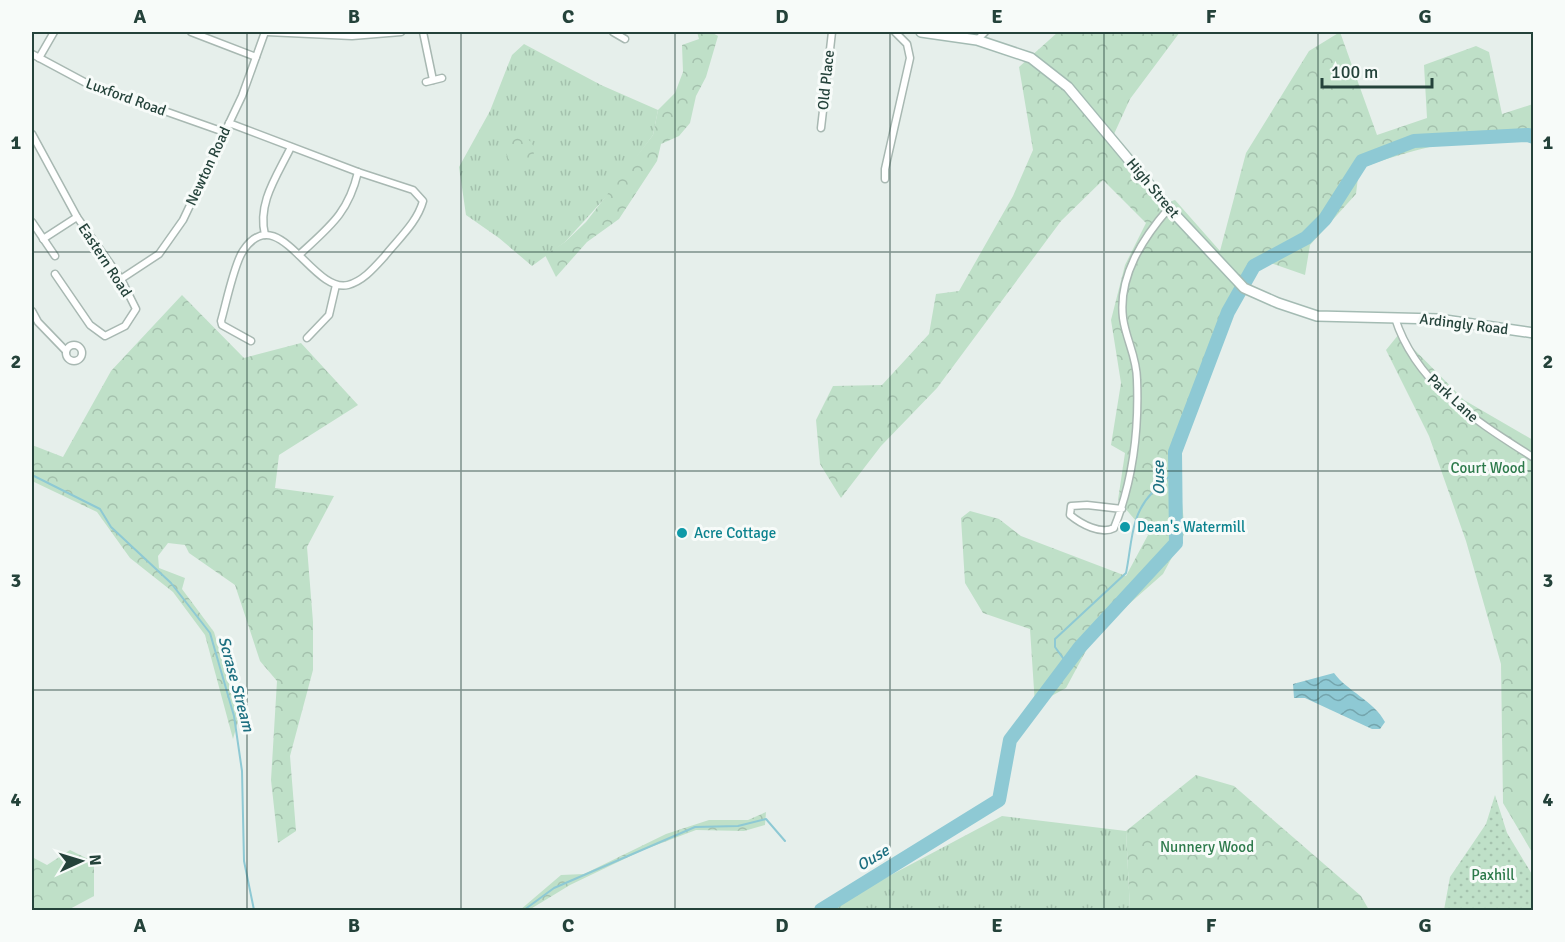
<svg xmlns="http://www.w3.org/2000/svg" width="1565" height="942" font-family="Signika,sans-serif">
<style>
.grass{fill:url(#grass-tufts)}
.forest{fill:url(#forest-crowns)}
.park{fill:url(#park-dots)}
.water{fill:url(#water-waves)}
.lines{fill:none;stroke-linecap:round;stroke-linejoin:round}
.stream{stroke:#8ec9d4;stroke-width:2}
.river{stroke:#8ec9d4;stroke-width:14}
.street-casing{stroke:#a8b8b2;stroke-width:9}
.secondary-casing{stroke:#a4bbb3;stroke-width:12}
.street{stroke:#fff;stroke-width:6}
.secondary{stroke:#fff;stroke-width:9}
.grid{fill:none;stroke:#24423a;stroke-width:1.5;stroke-opacity:0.55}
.culture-dot{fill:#0f9aa8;stroke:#f7fbf9;stroke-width:2}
.labels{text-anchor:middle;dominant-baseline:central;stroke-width:6;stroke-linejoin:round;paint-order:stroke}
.street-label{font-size:15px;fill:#24423a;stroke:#f7fbf9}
.park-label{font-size:15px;fill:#2d7a4b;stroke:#f7fbf9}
.culture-label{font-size:15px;fill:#0d838f;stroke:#f7fbf9;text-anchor:start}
.water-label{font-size:16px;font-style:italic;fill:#1c6f80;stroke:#f7fbf9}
.neatline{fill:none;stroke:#24423a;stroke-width:2}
.grid-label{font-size:20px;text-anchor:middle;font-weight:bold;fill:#24423a}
</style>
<defs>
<pattern id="grass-tufts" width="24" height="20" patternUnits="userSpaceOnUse" patternTransform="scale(1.5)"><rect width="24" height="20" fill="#bfe0c8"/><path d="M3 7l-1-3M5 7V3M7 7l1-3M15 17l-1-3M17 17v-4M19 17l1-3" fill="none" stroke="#a4c1ad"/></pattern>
<pattern id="forest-crowns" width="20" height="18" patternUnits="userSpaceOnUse" patternTransform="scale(1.5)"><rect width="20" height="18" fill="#bfe0c8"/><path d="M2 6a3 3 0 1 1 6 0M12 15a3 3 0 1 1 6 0" fill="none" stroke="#a4c1ad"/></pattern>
<pattern id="park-dots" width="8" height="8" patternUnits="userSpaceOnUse" patternTransform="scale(1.5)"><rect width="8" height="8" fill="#bfe0c8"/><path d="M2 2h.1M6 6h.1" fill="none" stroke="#a4c1ad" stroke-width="1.8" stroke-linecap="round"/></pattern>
<pattern id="water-waves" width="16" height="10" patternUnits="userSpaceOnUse" patternTransform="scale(1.5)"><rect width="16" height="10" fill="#8ec9d4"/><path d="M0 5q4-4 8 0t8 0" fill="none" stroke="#74a5ad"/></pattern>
</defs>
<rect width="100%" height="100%" fill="#e6efeb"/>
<g class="grass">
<path d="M524,44l77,41 57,25 -5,25 -39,53 -49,54 -33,24 -33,-28 -33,-23 -7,-48 31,-56 22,-56z"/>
<path d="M1002,816l124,15 4,79h-305z"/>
</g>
<g class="forest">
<path d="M697,32h14l7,4 -12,41 -10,19 -6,27 -11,13 -18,8 -4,17 -38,58 -32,23 -31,35 -11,-22 20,-13 21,-20 67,-87 5,-25 17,-17 8,-21 -1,-27 17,-6z"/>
<path d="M1058,32h122l-50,67 -21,46 51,60 15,-5 45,51 26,-98 63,-102 31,-19 37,103 50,-17 -3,-53 52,-19 13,6 13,62 31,-10v32c-59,-2 -119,12 -174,33l-3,25 -46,51 -5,30 -40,-14 -26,35 -61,166 7,71 -22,41 -68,60 -29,54 -31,17 -5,-76 -47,-16 -18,-30 -4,-65 9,-7 29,8 22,17 105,40 22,-41 -30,-35 7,-47 -14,-8 10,-62 -10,-63 14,-55 21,-42 -43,-43 -42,41 -124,167 -56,58 -40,52 -21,-34 -4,-44 17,-34 49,-1 47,-51 7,-40 23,-3 54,-95 20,-46 -14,-83z"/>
<circle cx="520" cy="151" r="14"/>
<path d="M182,295l62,63 57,-15 57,62 -79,50 -4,33 59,8 -27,51 6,75v48l-23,86 6,75 -18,12 -7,-63 6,-99 -17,-20 -25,-76 -46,-32 -4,-8 -17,-2 -10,13 1,12 26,10 -3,11 32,43 25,86 -6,21 -28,-104 -32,-43 -43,-34 -33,-46 -65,-31v-36l31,12 48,-86z"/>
<path d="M1399,334l65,66 69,40v414l-30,-51 -2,-139 -35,-123 -37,-105 -43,-86z"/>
<path d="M1196,775l38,11 127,110 8,14h-239l-4,-79z"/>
<path d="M766,812l-1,13 -21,6 -48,-1 -53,20 -73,35 -41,25h-9l41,-35 23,-1 82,-40 43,-14h39z"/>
<path d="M70,850l24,12v34l-26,14h-36v-53l15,8z"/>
</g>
<path class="park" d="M1495,795l12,38 26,43v34h-89l6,-33 36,-53z"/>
<path class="water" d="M1334,673c13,18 40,28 51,49l-5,7h-8l-67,-31h-11l-1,-14z"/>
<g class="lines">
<g class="stream">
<path d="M32,475l68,34 11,18 60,56 39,50 24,83 8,55 2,90 10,49"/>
<path d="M1068,665l-13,-18v-8l71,-66c6,-28 4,-58 26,-80 7,-8 16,-14 23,-23"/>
<path d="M524,910l30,-22 141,-61 43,-1 28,-7 19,22"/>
</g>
<path class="river" d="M821,910l178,-110 11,-60 70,-93 96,-104 -1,-91 53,-140 26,-46 52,-28 19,-19 37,-58 52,-20 114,-6 6,2"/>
<defs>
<g id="street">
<path d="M191,32l65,25"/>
<path d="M267,32l85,4 49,-4"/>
<path d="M423,32l10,48"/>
<path d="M613,32l12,7"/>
<path d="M977,40l8,-8"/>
<path d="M32,54l56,30 136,48"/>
<path d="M39,58l15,-26"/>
<path d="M426,82l16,-4"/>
<path d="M229,123l129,49 55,18 10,11c-6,22 -25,38 -39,56 -10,11 -21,24 -36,28 -36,9 -70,-87 -105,-34 -9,13 -17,53 -22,70l1,4 29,16"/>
<path d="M821,128l11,-96"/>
<path d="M32,134l45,83 44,62 15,30 -11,17 -20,10 -15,-11 -35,-51"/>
<path d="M885,179v-10l25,-111 -3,-14 -12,-12"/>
<path d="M32,222l23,34"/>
<path d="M265,235c-8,-32 12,-59 26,-88"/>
<path d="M43,239l34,-22"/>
<path d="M299,255c30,-28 49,-41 59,-83"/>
<path d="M121,279l38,-25 24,-34 59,-124 23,-64"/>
<path d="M32,311l6,11 28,29"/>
<path d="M1395,318c21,67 83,104 139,140"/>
<path d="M307,338l22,-23 7,-30"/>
<circle cx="74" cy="353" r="8"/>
<path d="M1122,509l-35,-4 -16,1 -1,9c11,9 31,20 44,13 19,-47 25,-97 23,-148 0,-23 -11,-40 -14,-62 -5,-42 20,-80 46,-110"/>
</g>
<path id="secondary" d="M921,32l56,8 54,18 37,29 101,121 75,80 34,15 39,13 121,3 96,14"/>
</defs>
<use href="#street" class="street-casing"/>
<use href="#secondary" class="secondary-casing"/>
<use href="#street" class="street"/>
<use href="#secondary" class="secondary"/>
</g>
<path class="grid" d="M247,32v878M461,32v878M675,32v878M890,32v878M1104,32v878M1318,32v878M32,252h1502M32,471h1502M32,690h1502"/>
<g class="culture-dot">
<circle cx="1125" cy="527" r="6"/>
<circle cx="682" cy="533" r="6"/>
</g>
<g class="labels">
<g class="street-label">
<text transform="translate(826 80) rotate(-84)">Old Place</text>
<text transform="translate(126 97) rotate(20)">Luxford Road</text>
<text transform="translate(208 166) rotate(-65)">Newton Road</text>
<text transform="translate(1153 188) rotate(50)">High Street</text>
<text transform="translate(105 260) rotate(57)">Eastern Road</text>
<text transform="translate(1464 324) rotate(7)">Ardingly Road</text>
<text transform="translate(1453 398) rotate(43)">Park Lane</text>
</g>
<g class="park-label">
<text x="1488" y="468">Court Wood</text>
<text x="1207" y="847">Nunnery Wood</text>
<text x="1493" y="875">Paxhill</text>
</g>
<g class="culture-label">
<text x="1137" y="527">Dean's Watermill</text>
<text x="694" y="533">Acre Cottage</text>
</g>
<g class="water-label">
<text transform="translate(1159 478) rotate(-91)">Ouse</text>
<text transform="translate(236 684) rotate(75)">Scrase Stream</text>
<text transform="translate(873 858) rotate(-32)">Ouse</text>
</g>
</g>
<rect width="1565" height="942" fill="none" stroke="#f7fbf9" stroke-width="66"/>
<g transform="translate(81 861) rotate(86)" stroke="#f7fbf9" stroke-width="4.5" paint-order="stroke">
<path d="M0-4.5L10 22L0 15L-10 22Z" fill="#24423a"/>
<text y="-9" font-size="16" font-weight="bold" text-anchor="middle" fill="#24423a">N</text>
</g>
<path d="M1322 78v9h110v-9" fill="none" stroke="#24423a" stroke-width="3"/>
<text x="1331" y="78" font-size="18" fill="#24423a" stroke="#f7fbf9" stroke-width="4.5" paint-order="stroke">100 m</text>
<rect x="33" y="33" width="1499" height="876" class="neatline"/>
<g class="grid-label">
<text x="140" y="23">A</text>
<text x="354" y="23">B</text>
<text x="568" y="23">C</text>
<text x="782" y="23">D</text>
<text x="997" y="23">E</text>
<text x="1211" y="23">F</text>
<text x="1425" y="23">G</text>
<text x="16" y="149">1</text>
<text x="1548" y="149">1</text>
<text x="16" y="368">2</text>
<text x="1548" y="368">2</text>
<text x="16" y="587">3</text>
<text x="1548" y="587">3</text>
<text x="16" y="806">4</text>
<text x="1548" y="806">4</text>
<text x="140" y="932">A</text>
<text x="354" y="932">B</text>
<text x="568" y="932">C</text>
<text x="782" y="932">D</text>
<text x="997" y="932">E</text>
<text x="1211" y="932">F</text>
<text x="1425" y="932">G</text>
</g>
</svg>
